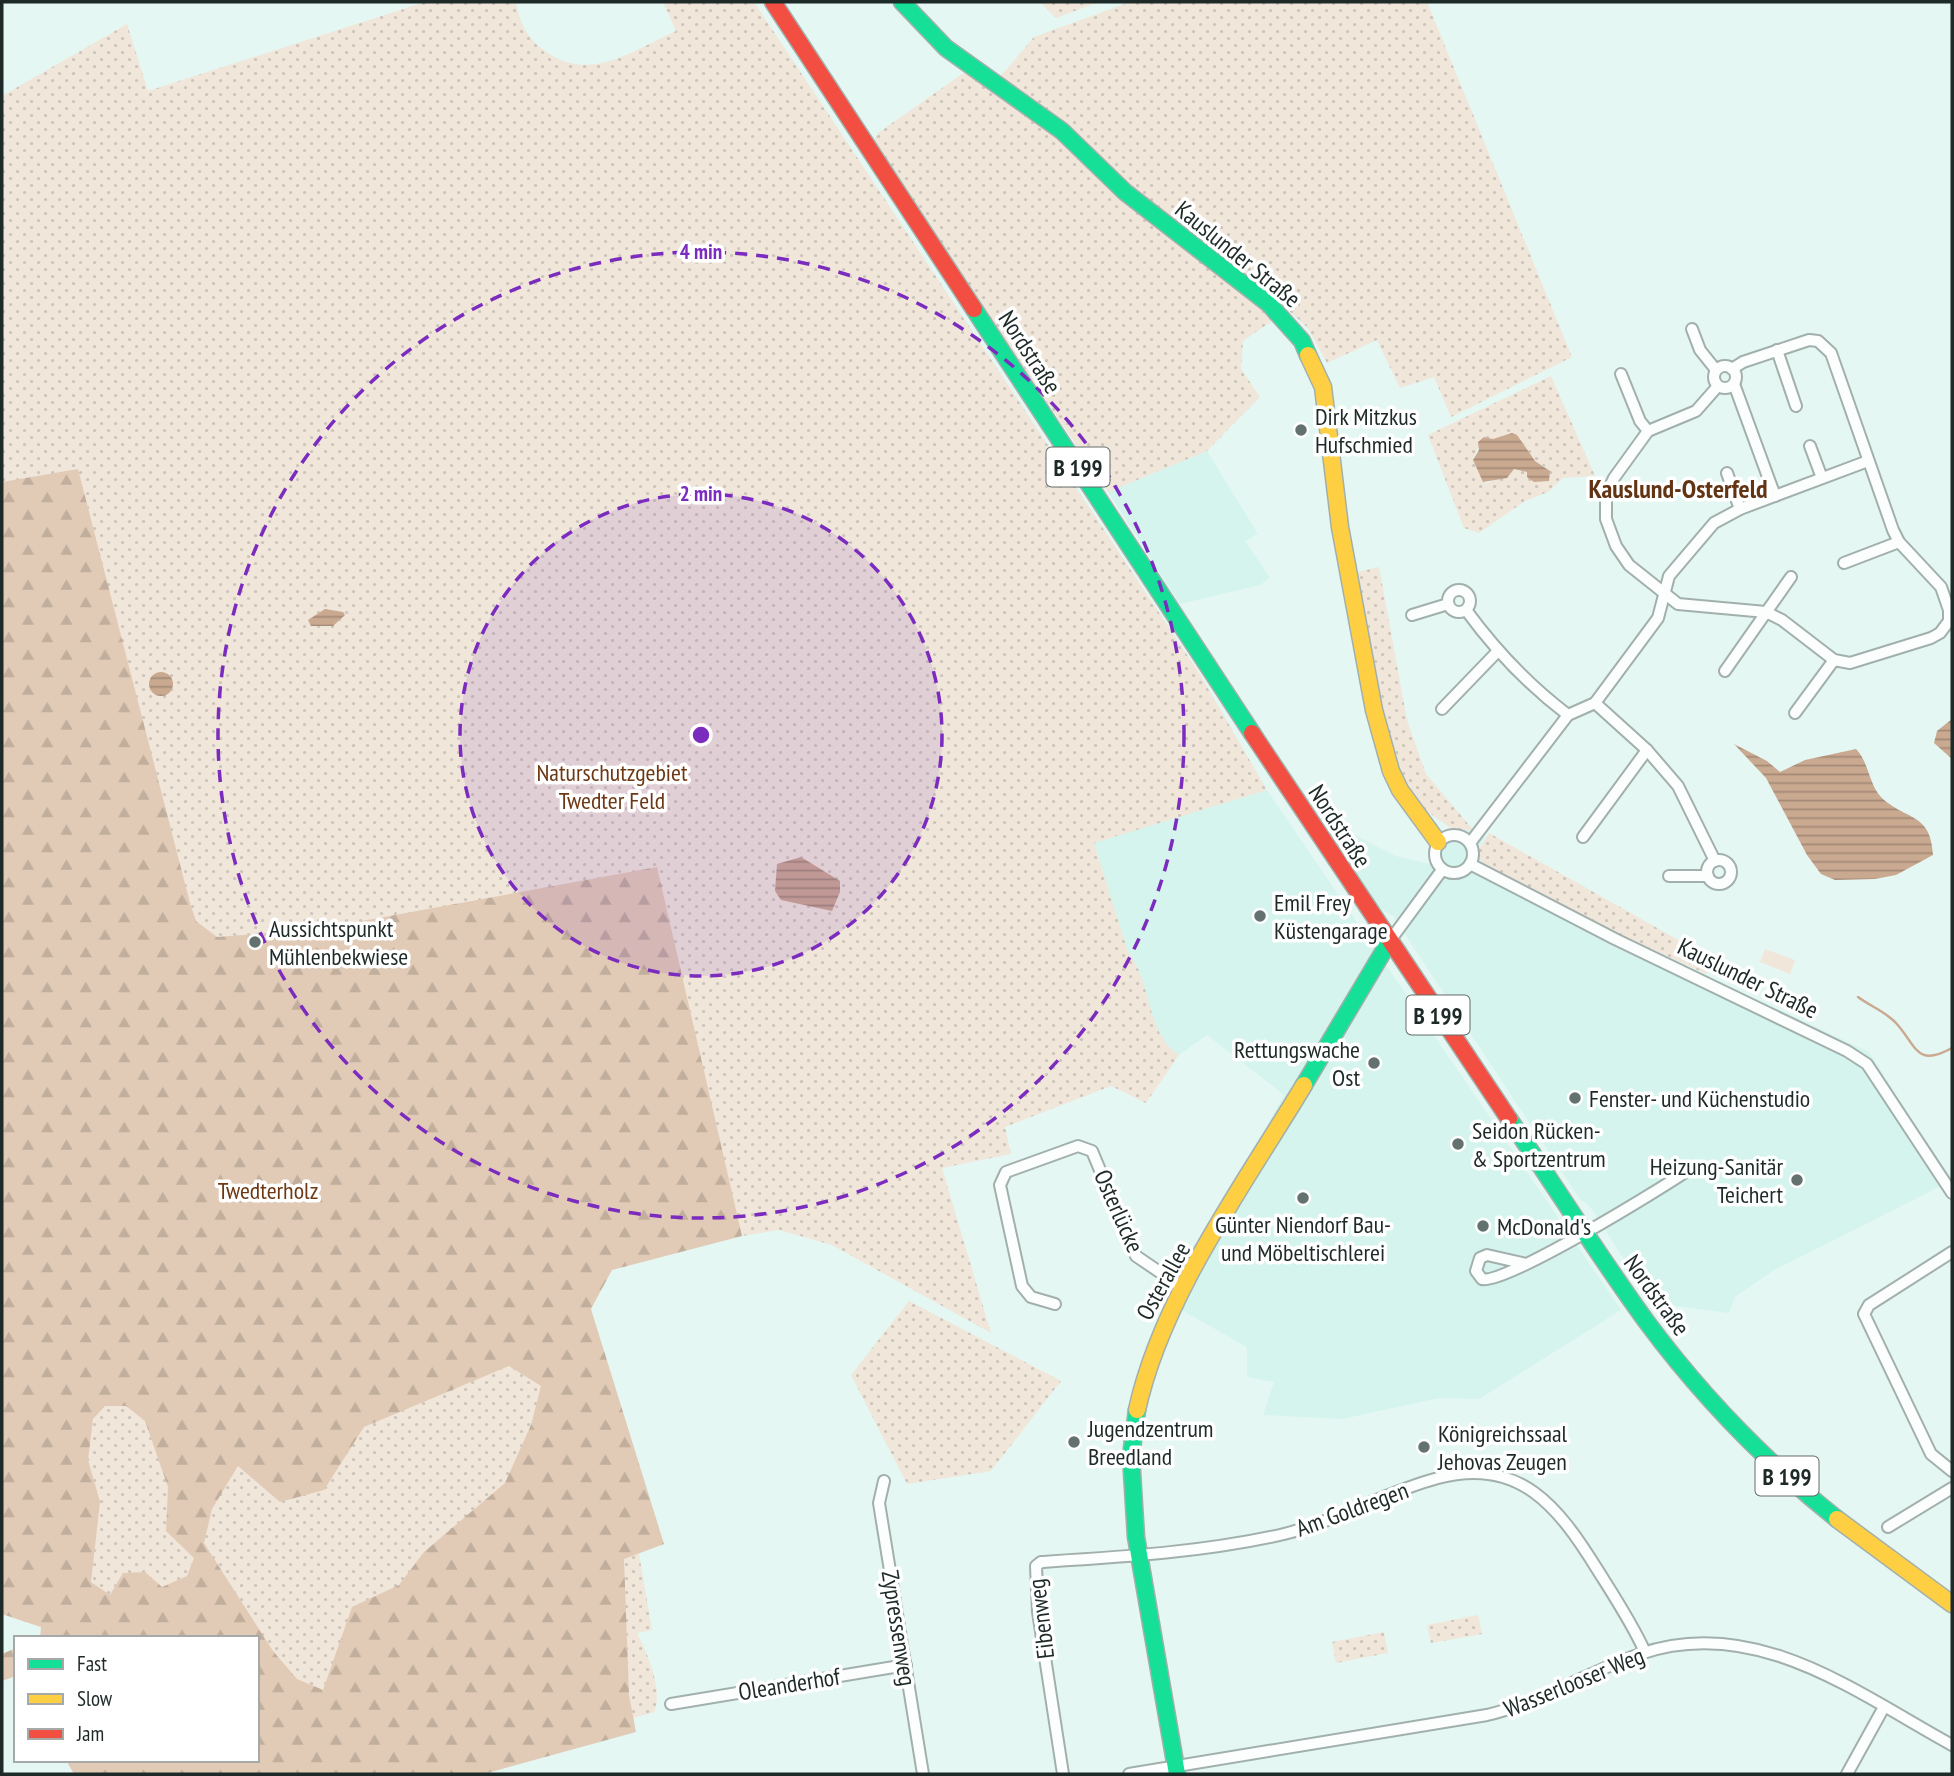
<svg xmlns="http://www.w3.org/2000/svg" width="1954" height="1776" font-family="'PT Sans Narrow',sans-serif">
<style>
.built{fill:#d5f4ed}
.grass{fill:url(#grass-dots);fill-rule:evenodd}
.forest{fill:url(#forest-firs);fill-rule:evenodd}
.pitch{fill:#f0e6da}
.water{fill:url(#water-rules)}
.lines{fill:none;stroke-linecap:round;stroke-linejoin:round}
.stream{stroke:#caa991;stroke-width:2.5}
.street-casing{stroke:#a2b0ad;stroke-width:14}
.fast-casing{stroke:#a2b0ad;stroke-width:19}
.slow-casing{stroke:#a2b0ad;stroke-width:19}
.jam-casing{stroke:#a2b0ad;stroke-width:19}
.street{stroke:#fbfefd;stroke-width:10}
.fast{stroke:#16e098;stroke-width:16}
.slow{stroke:#ffcf43;stroke-width:16}
.jam{stroke:#f24e42;stroke-width:16}
.ring{fill:none;stroke:#7b2cbf;stroke-width:3.5;stroke-dasharray:12 9}
.poi-dot{fill:#64726f;stroke:#fff;stroke-width:2.5}
.labels{text-anchor:middle;dominant-baseline:central;stroke-width:7;stroke-linejoin:round;paint-order:stroke}
.shield{fill:#fff;stroke:#626a68;stroke-width:2}
.shield-label{font-size:23px;font-weight:bold;fill:#1e2a28}
.street-label{font-size:24px;fill:#1e2a28;stroke:#fff}
.poi-label{font-size:24px;fill:#1e2a28;stroke:#fff;text-anchor:start}
.park-label{font-size:24px;fill:#6c3712;stroke:#fff}
.neighbourhood-label{font-size:26px;font-weight:bold;fill:#623414;stroke:#fff}
.centre{fill:#7b2cbf;stroke:#fff;stroke-width:3.5}
.ring-label{font-size:21px;text-anchor:middle;font-weight:bold;fill:#7b2cbf;stroke:#fff;stroke-width:7;stroke-linejoin:round;paint-order:stroke}
</style>
<defs>
<pattern id="grass-dots" width="8" height="8" patternUnits="userSpaceOnUse" patternTransform="scale(1.75)"><rect width="8" height="8" fill="#f0e6da"/><path d="M2 2h.1M6 6h.1" fill="none" stroke="#cdc5bb" stroke-width="1.8" stroke-linecap="round"/></pattern>
<pattern id="forest-firs" width="22" height="20" patternUnits="userSpaceOnUse" patternTransform="scale(1.75)"><rect width="22" height="20" fill="#e2cbb6"/><path d="M5 1l3.5 6h-7zM16 11l3.5 6h-7z" fill="#c1ae9c"/></pattern>
<pattern id="water-rules" width="6" height="5" patternUnits="userSpaceOnUse" patternTransform="scale(1.75)"><rect width="6" height="5" fill="#caa991"/><path d="M0 2.5h6" fill="none" stroke="#a38a76"/></pattern>
</defs>
<rect width="100%" height="100%" fill="#e5f7f3"/>
<g class="built">
<path d="M1207,451l51,83 -13,7 25,37 -10,7 -80,19 -72,-112z"/>
<path d="M1267,790l354,520 -142,89 -39,-1 -98,21 -79,-4 11,-33 -27,-5v-30l-80,-45 117,-207 -77,-60 -28,20 -20,-12 -73,-198z"/>
<path d="M1451,828l23,3 11,6 -9,16 7,10 132,69 254,120 82,129 -177,89 -39,27 -6,16 -77,-10 -61,-95 -12,-10 -186,-282 -15,-9 -47,-71 14,-6 51,26 34,8 1,-21z"/>
</g>
<g class="grass">
<path d="M425,2h91c4,22 11,36 29,49 45,33 88,-1 131,-20l-13,-29h91l445,671 68,117 -173,53 34,109c24,29 18,83 51,103l-33,48 -35,-17 -106,41 6,27 -69,14 49,165 -159,-88 -53,-15 -37,6 -1,-3 -152,26v64l39,166 24,141 -15,3c10,20 27,58 17,79l-94,27 -303,21v-122h-185l-70,-24v-1518l125,-72 21,67z"/>
<path d="M1040,2h59l-43,16z"/>
<path d="M1130,2h297l145,355 -121,60 -17,-40 -34,11 -23,-48 -50,23 -19,-35 -22,-20 -111,-83 -176,-147 35,-41z"/>
<path d="M972,71l84,62 219,186 -32,22 -2,28 19,28 -53,54 -99,41 -233,-345 -1,-7 4,-7 84,-59z"/>
<path d="M1551,376l44,100 -32,2 -15,14 -23,9 -46,32 -15,-5 -36,-93zM1493,439l34,11 8,11 12,7 2,13 -15,1 -7,-10 -13,-3 -26,14 -4,-1 -11,-22 6,-14z"/>
<path d="M1379,567l28,153 19,54 48,57 -23,-3 -32,-22 -12,-17 -30,-98 -19,-119z"/>
<path d="M1489,833l230,130 -13,11 -91,-42 -132,-69 -7,-9z"/>
<path d="M909,1301l152,80 -70,90 -84,13 -56,-109z"/>
<path d="M1478,1615l4,19 -51,9 -4,-18z"/>
<path d="M1384,1632l4,21 -52,10 -4,-21z"/>
</g>
<g class="forest">
<path d="M78,469l112,434 6,18 21,16 101,-8 339,-62 85,369 -130,34 -21,39 73,235 -40,15 5,136 7,37 -152,42h-410l-7,-12 190,-2v-122h-217l1,-11 -39,-13v-1132zM509,1366l32,20 -10,39 -26,58 -81,69 -25,33 -47,22 -29,83 -26,-11 -24,-28 -69,-108 8,-34 26,-43 42,36 44,-12 40,-63zM105,1406h21l19,15 23,66 -2,44 28,27 -7,18 -25,11 -17,-15 -22,1 -13,22 -19,-13 9,-80 -12,-42 5,-41z"/>
<path d="M16,1648v28l-14,5v-27z"/>
</g>
<path class="pitch" d="M1765,949l30,11 -5,14 -30,-12z"/>
<g class="water">
<path d="M1512,433l5,2 18,26 15,10 -1,10 -15,1 -7,-5v-5l-13,-3 -7,9 -24,4 -10,-22 6,-10 -1,-8 6,-5 9,2z"/>
<path d="M325,609l18,3 2,3 -12,11h-22l-3,-6z"/>
<circle cx="161" cy="684" r="12"/>
<path d="M1952,719v40l-18,-16 3,-12z"/>
<path d="M1734,744l33,17 13,11 25,-12 51,-11c13,13 13,36 25,48 25,24 50,15 52,58l-37,20 -21,4 -40,1 -14,-6 -14,-19 -41,-77z"/>
<path d="M801,857l39,24v11l-8,19 -51,-11 -6,-9 2,-27z"/>
</g>
<g class="lines">
<path class="stream" d="M1858,997c12,9 28,15 38,26 21,23 20,45 56,25"/>
<defs>
<g id="street">
<path d="M1692,329l8,21 16,20"/>
<path d="M1777,350l19,56"/>
<circle cx="1725" cy="377" r="11"/>
<path d="M1621,374l19,47 8,10"/>
<path d="M1734,384l41,112"/>
<path d="M1718,386l-22,25 -48,20 -34,47 -8,17v24l10,27 13,19 49,39 88,8 16,8 52,40 16,3 81,-25 9,-5 9,-12v-11l-8,-23 -42,-45 -6,-12 -62,-177 -13,-12 -9,-1 -66,22 -11,7"/>
<path d="M1810,446l12,32"/>
<path d="M1727,473l13,36"/>
<path d="M1844,563l55,-21"/>
<circle cx="1459" cy="601" r="11"/>
<path d="M1466,610c30,41 61,74 102,105"/>
<path d="M1412,615l36,-11"/>
<path d="M1725,671l66,-94"/>
<path d="M1595,703l52,47 31,36 37,75"/>
<path d="M1442,709l55,-57"/>
<path d="M1795,713l39,-53"/>
<circle cx="1454" cy="854" r="19"/>
<path d="M1583,837l64,-87"/>
<path d="M1470,843l98,-128 27,-12 63,-85 11,-42 45,-53 26,-14 128,-48"/>
<circle cx="1719" cy="872" r="12"/>
<path d="M1470,864l145,75 232,112 20,13 85,129"/>
<path d="M1669,876h39"/>
<path d="M1389,942l53,-72"/>
<path d="M1952,1252l-83,53 -5,9 67,140 21,17"/>
<path d="M1526,1264l-39,-9 -7,3 -4,13 6,8c21,7 182,-92 208,-110"/>
<path d="M1055,1304l-24,-7 -9,-11 -22,-101 6,-13 72,-26 14,5 44,105 47,32"/>
<path d="M884,1481l-5,22 44,271"/>
<path d="M1888,1527l64,-39"/>
<path d="M671,1704l235,-39"/>
<path d="M1063,1774l-25,-162 -2,-46 5,-4c80,-5 165,-10 243,-28 53,-13 101,-42 154,-56 82,-22 121,30 159,91 17,27 35,54 48,83"/>
<path d="M1129,1774l358,-59c54,-13 101,-43 153,-61 115,-40 217,39 312,91"/>
<path d="M1847,1774l37,-67"/>
</g>
<g id="fast">
<path d="M902,2l44,46 116,83 63,61 144,112 33,37 6,14"/>
<path d="M974,309l278,424"/>
<path d="M1304,1085l85,-143"/>
<path d="M1509,1119c46,67 89,136 137,202 54,73 121,142 191,198"/>
<path d="M1137,1410l-6,46 5,81 41,237"/>
</g>
<g id="slow">
<path d="M1308,355l15,32 17,140 34,183 17,61 9,19 38,52"/>
<path d="M1137,1410c25,-114 107,-225 167,-325"/>
<path d="M1837,1519l115,85"/>
</g>
<g id="jam">
<path d="M773,2l201,307"/>
<path d="M1252,733l257,386"/>
</g>
</defs>
<use href="#street" class="street-casing"/>
<use href="#fast" class="fast-casing"/>
<use href="#slow" class="slow-casing"/>
<use href="#jam" class="jam-casing"/>
<use href="#street" class="street"/>
<use href="#fast" class="fast"/>
<use href="#slow" class="slow"/>
<use href="#jam" class="jam"/>
</g>
<circle cx="701" cy="735" r="241" fill="#7b2cbf" fill-opacity=".12"/>
<g class="ring">
<circle cx="701" cy="735" r="241"/>
<circle cx="701" cy="735" r="483"/>
</g>
<g class="poi-dot">
<circle cx="1301" cy="430" r="7"/>
<circle cx="1260" cy="916" r="7"/>
<circle cx="255" cy="942" r="7"/>
<circle cx="1374" cy="1063" r="7"/>
<circle cx="1575" cy="1098" r="7"/>
<circle cx="1458" cy="1144" r="7"/>
<circle cx="1797" cy="1180" r="7"/>
<circle cx="1303" cy="1198" r="7"/>
<circle cx="1483" cy="1226" r="7"/>
<circle cx="1074" cy="1442" r="7"/>
<circle cx="1424" cy="1447" r="7"/>
</g>
<g class="labels">
<g class="shield">
<rect x="1046.5" y="447.5" width="63" height="39" rx="5"/>
<rect x="1406.5" y="995.5" width="63" height="39" rx="5"/>
<rect x="1755.5" y="1456.5" width="63" height="39" rx="5"/>
</g>
<g class="shield-label">
<text x="1078" y="467">B 199</text>
<text x="1438" y="1015">B 199</text>
<text x="1787" y="1476">B 199</text>
</g>
<g class="street-label">
<text transform="translate(1238 254) rotate(39)">Kauslunder Straße</text>
<text transform="translate(1030 352) rotate(57)">Nordstraße</text>
<text transform="translate(1340 826) rotate(57)">Nordstraße</text>
<text transform="translate(1748 978) rotate(26)">Kauslunder Straße</text>
<text transform="translate(1119 1211) rotate(66)">Osterlücke</text>
<text transform="translate(1163 1281) rotate(-61)">Osterallee</text>
<text transform="translate(1657 1295) rotate(54)">Nordstraße</text>
<text transform="translate(1352 1509) rotate(-20)">Am Goldregen</text>
<text transform="translate(1041 1619) rotate(-97)">Eibenweg</text>
<text transform="translate(899 1628) rotate(81)">Zypressenweg</text>
<text transform="translate(1574 1682) rotate(-22)">Wasserlooser Weg</text>
<text transform="translate(789 1684) rotate(-9)">Oleanderhof</text>
</g>
<g class="poi-label">
<text x="1315" y="416">Dirk Mitzkus<tspan x="1315" dy="28">Hufschmied</tspan></text>
<text x="1274" y="902">Emil Frey<tspan x="1274" dy="28">Küstengarage</tspan></text>
<text x="269" y="928">Aussichtspunkt<tspan x="269" dy="28">Mühlenbekwiese</tspan></text>
<text x="1360" y="1049" text-anchor="end">Rettungswache<tspan x="1360" dy="28">Ost</tspan></text>
<text x="1589" y="1098">Fenster- und Küchenstudio</text>
<text x="1472" y="1130">Seidon Rücken-<tspan x="1472" dy="28">&amp; Sportzentrum</tspan></text>
<text x="1783" y="1166" text-anchor="end">Heizung-Sanitär<tspan x="1783" dy="28">Teichert</tspan></text>
<text x="1303" y="1224" text-anchor="middle">Günter Niendorf Bau-<tspan x="1303" dy="28">und Möbeltischlerei</tspan></text>
<text x="1497" y="1226">McDonald's</text>
<text x="1088" y="1428">Jugendzentrum<tspan x="1088" dy="28">Breedland</tspan></text>
<text x="1438" y="1433">Königreichssaal<tspan x="1438" dy="28">Jehovas Zeugen</tspan></text>
</g>
<g class="park-label">
<text x="612" y="772">Naturschutzgebiet<tspan x="612" dy="28">Twedter Feld</tspan></text>
<text x="268" y="1190">Twedterholz</text>
</g>
<g class="neighbourhood-label">
<text x="1678" y="488">Kauslund-Osterfeld</text>
</g>
</g>
<circle cx="701" cy="735" r="10" class="centre"/>
<g class="ring-label">
<text x="701" y="259">4 min</text>
<text x="701" y="501">2 min</text>
</g>
<rect width="1954" height="1776" fill="none" stroke="#1e2a28" stroke-width="7"/>
<rect x="14" y="1636" width="245" height="126" fill="#ffffff" stroke="#a5aaa9" stroke-width="2"/>
<rect x="28" y="1659" width="35" height="10" fill="#16e098" stroke="#a5aaa9" stroke-width="2"/>
<text x="77" y="1671" font-size="21" fill="#1e2a28">Fast</text>
<rect x="28" y="1694" width="35" height="10" fill="#ffcf43" stroke="#a5aaa9" stroke-width="2"/>
<text x="77" y="1706" font-size="21" fill="#1e2a28">Slow</text>
<rect x="28" y="1729" width="35" height="10" fill="#f24e42" stroke="#a5aaa9" stroke-width="2"/>
<text x="77" y="1741" font-size="21" fill="#1e2a28">Jam</text>
</svg>
